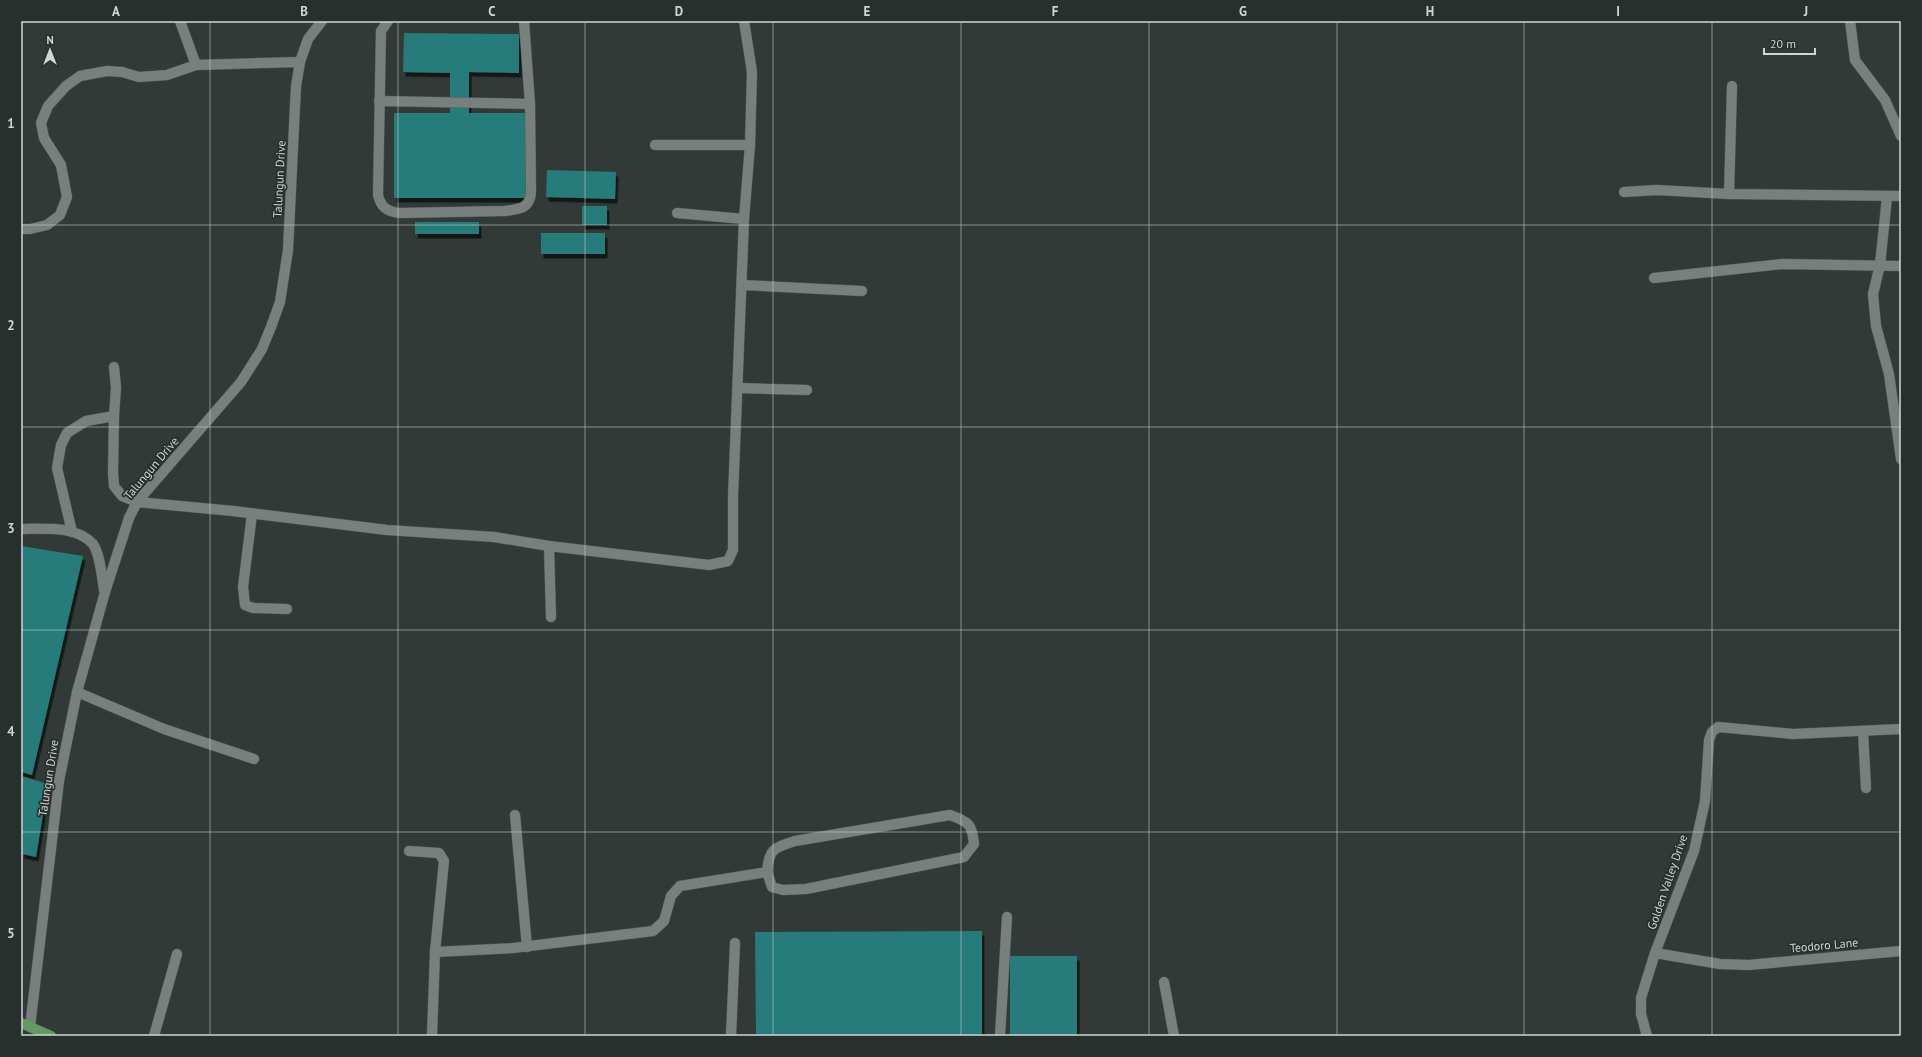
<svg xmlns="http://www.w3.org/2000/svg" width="1922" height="1057" font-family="'PT Sans',sans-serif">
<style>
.building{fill:#267b7a;filter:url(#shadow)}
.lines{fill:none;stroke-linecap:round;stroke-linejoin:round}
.minor-casing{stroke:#515754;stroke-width:11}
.major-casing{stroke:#515754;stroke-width:11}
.minor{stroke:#77807c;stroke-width:10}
.major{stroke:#629a60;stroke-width:10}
.grid{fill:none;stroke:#d0d5d3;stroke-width:1;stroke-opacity:0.55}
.labels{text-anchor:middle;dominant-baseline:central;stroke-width:3.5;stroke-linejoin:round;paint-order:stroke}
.street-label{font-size:12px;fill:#d0d5d3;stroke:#28302d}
.neatline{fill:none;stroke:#d0d5d3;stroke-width:1.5}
.grid-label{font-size:13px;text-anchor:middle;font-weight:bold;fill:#d0d5d3}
</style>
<defs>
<filter id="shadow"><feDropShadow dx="2.5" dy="4.5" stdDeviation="0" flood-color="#0009"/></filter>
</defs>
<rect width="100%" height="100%" fill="#323a37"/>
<g class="building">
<path d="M404,33l115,1v39l-50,-1v41h58l-1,85h-132v-85h56v-40l-47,-1z"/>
<path d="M547,170l69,2 -1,27 -69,-2z"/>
<rect x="582" y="206" width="25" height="19"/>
<rect x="415" y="222" width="64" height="12"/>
<rect x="541" y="233" width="64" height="21"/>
<path d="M21,546l62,10 -51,219 -11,-3z"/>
<path d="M21,776l27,8 -12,73 -14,-3z"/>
<path d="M982,931v105h-226l-1,-104z"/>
<rect x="1010" y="956" width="67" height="80"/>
</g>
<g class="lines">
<defs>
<g id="minor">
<path d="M180,21l16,44"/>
<path d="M388,21l-7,10 -3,164c3,12 8,16 21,18l106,-2c14,-2 25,-2 26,-19l-1,-88 -6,-83"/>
<path d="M1850,21l5,39 30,40 16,36"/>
<path d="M379,101l151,3"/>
<path d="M655,145h95"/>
<path d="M1624,192l33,-2 72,4 172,2"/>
<path d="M1729,194l3,-108"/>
<path d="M1887,197l-7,68 -7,29 3,32 13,48 12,85"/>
<path d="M677,213l67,6"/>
<path d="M21,229h9l17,-4 13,-10 7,-18 -6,-32 -17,-27 -3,-15 7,-17 18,-20 14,-10 27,-5 15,1 17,5 28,-2 29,-10 104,-3"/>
<path d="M1654,278l129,-14 118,2"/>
<path d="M742,285l120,6"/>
<path d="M114,367l2,20 -2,29 -1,57 1,13 8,10 15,6 96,9 154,19 107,7 55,9 160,19 19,-4 5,-11v-53l11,-278 6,-74 2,-73 -8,-51"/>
<path d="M739,388l68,2"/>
<path d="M252,514l-9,73 2,18 8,3 34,1"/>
<path d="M21,529c22,0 55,-4 72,15 7,10 9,34 11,46"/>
<path d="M72,532l-15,-64 4,-23 6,-12 19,-12 28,-5"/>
<path d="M549,546l2,71"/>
<path d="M77,692l87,37 90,30"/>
<path d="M1863,731l3,57"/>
<path d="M515,815l12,132"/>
<path d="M409,851l30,2 5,8 -9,91 -3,84"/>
<path d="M435,952l78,-4 140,-17 11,-10 7,-25 9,-10 87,-14c2,-24 7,-24 28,-31l155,-26c19,7 22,9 24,29l-10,13 -158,32 -23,1 -11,-3 -5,-15"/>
<path d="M1655,953l65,11 29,1 152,-14"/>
<path d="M1164,982l10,54"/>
<path d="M30,1027l29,-246 18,-89 28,-100 24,-74 8,-16 104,-120 21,-33 9,-22 9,-25 8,-52 8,-164 4,-24 8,-23 14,-18"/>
<path d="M154,1036l23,-82"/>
<path d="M731,1036l4,-93"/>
<path d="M1000,1036l7,-119"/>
<path d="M1647,1036l-6,-22v-16l14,-45 39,-102 11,-50 4,-61 3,-8 6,-5 75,7 108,-5"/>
</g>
<path id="major" d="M21,1023l30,13"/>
</defs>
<use href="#minor" class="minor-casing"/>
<use href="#major" class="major-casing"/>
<use href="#minor" class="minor"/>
<use href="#major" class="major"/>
</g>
<path class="grid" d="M210,21v1015M398,21v1015M585,21v1015M773,21v1015M961,21v1015M1149,21v1015M1337,21v1015M1524,21v1015M1712,21v1015M21,225h1880M21,427h1880M21,630h1880M21,832h1880"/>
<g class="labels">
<g class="street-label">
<text transform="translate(279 179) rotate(-87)">Talungun Drive</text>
<text transform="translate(151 468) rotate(-50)">Talungun Drive</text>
<text transform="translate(48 778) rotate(-81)">Talungun Drive</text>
<text transform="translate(1667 882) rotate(-71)">Golden Valley Drive</text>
<text transform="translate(1824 945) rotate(-5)">Teodoro Lane</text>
</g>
</g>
<rect width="1922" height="1057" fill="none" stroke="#28302d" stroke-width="44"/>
<g transform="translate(50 50)" stroke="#28302d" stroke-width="3" paint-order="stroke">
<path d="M0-3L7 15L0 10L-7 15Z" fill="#d0d5d3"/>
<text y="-6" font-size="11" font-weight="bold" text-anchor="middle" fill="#d0d5d3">N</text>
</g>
<path d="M1764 48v6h51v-6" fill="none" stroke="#d0d5d3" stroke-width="2"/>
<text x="1770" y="48" font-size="12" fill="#d0d5d3" stroke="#28302d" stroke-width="3" paint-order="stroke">20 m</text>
<rect x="22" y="22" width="1878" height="1013" class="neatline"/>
<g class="grid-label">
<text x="116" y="16">A</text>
<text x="304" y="16">B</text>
<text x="492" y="16">C</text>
<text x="679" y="16">D</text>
<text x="867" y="16">E</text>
<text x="1055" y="16">F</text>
<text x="1243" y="16">G</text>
<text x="1430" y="16">H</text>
<text x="1618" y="16">I</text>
<text x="1806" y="16">J</text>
<text x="11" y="128">1</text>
<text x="11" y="330">2</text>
<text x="11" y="533">3</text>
<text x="11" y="736">4</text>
<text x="11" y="938">5</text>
</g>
</svg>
